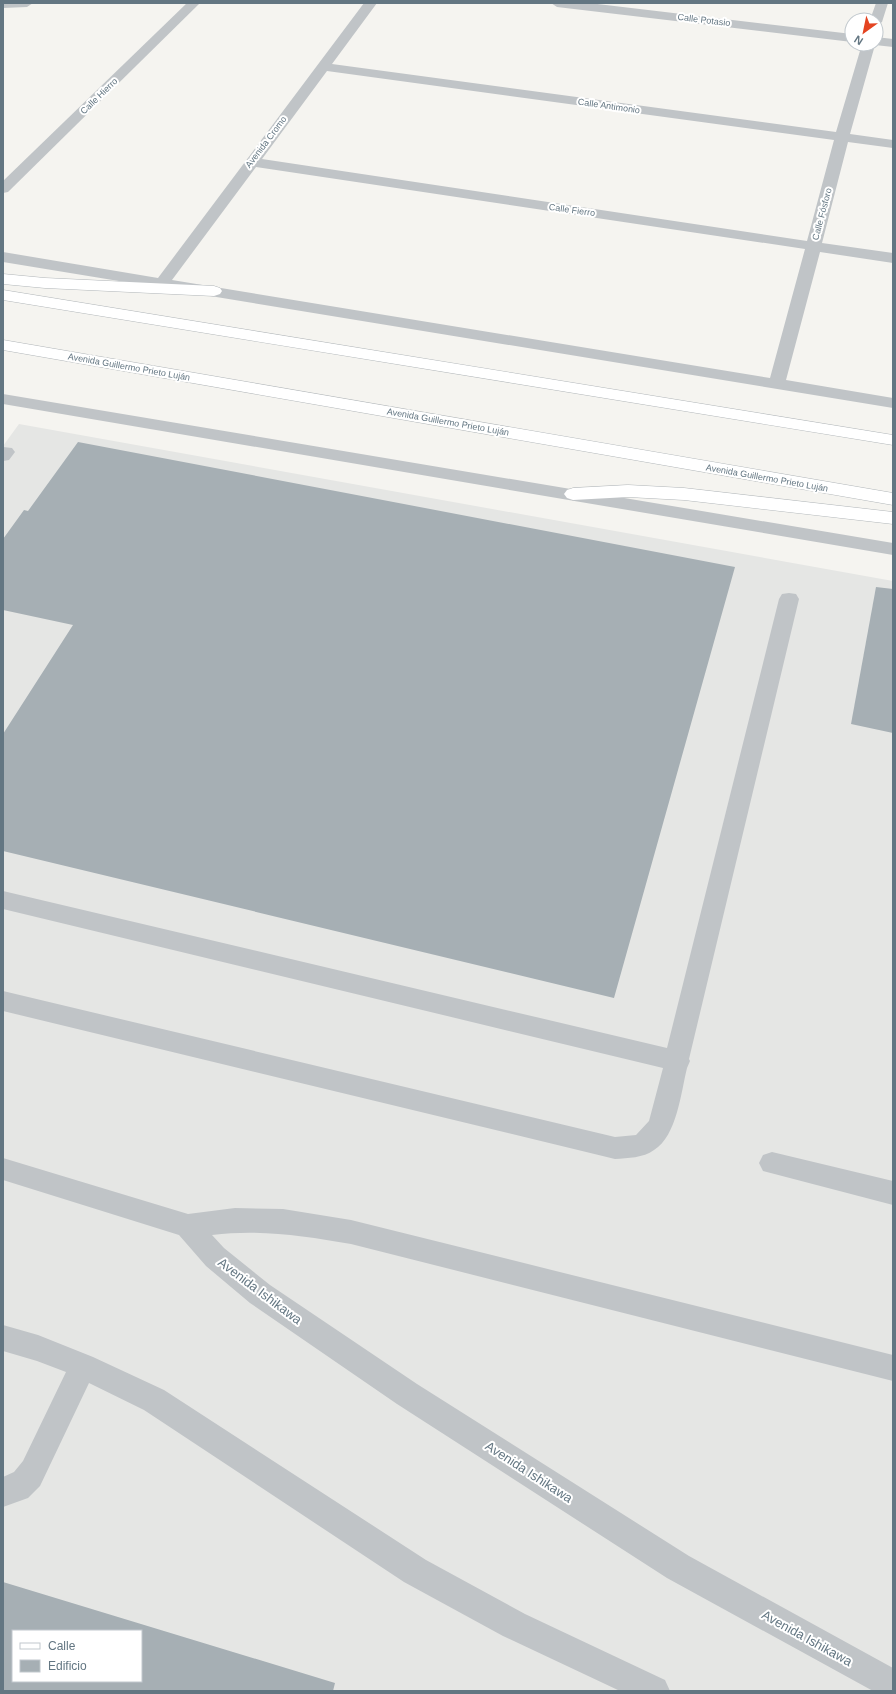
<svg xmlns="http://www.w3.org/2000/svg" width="896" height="1694" font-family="Helvetica,sans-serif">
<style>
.built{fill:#e5e6e4;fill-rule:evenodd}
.building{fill:#a6afb4;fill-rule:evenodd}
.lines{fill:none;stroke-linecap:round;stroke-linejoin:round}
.major-casing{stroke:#b1b6b9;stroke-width:1}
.minor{fill:#c0c4c7;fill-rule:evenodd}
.major{fill:#fff;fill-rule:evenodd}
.labels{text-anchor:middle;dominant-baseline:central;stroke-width:4;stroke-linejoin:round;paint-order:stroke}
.far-street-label{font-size:9px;fill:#637682;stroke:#fff}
.near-street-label{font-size:13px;fill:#637682;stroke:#fff}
</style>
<rect width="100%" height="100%" fill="#f5f4f0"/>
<path class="built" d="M19,424l874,157v1110h-890v-1245zM13,1631h128v50h-128z"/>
<g class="building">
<path d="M78,442l657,125 -121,431 -611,-147v-117l70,-109 -70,-15v-71l21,-29 4,1z"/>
<path d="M876,587l17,2v144l-42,-9z"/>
<path d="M3,1582l332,101 -2,8h-330zM13,1631h128v50h-128z"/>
</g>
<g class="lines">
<defs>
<g id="major">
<path d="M3,274l42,4 169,8 6,2 2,3 -2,3 -6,2 -169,-8 -42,-4z"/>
<path d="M3,290l890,145v10l-890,-145z"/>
<path d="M3,340l890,153v12l-890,-155z"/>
<path d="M628,485l56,3 209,24v12l-209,-24 -56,-3 -55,3 -6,-2 -3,-4 3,-4 6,-2z"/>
</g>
</defs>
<use href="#major" class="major-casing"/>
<g class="minor">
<path d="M3,3h30l-6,4 -24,1z"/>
<path d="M187,3h13l-192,189 -5,1v-12z"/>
<path d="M364,3h13l-45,61 504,68 26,-88h14v-7l17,2v8l-18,-2 -25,89 43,6v8l-45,-6 -26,101 71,10v10l-73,-11 -34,128 107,18v10l-890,-146v-10l155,26zM327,71l507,69 -27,101 -545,-82zM256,167l549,82 -35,129 -598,-98z"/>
<path d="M551,3h38l263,31v8l-295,-35z"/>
<path d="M876,3h12l-6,19 -6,4v-6h-6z"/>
<path d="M3,394l890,149v12l-890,-151z"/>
<path d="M3,447l9,1 3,4 -6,8 -6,1z"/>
<path d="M789,593l7,1 3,5 -110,460 1,2 -3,7c-6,24 -10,68 -33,82 -11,8 -26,8 -39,9l-612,-148v-20l612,146 21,-2 13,-14 14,-53 -660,-159v-18l664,157 112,-449 3,-5z"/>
<path d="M772,1152l121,29v24l-130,-34 -4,-8 4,-8z"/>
<path d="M3,1158l185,56 47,-6 48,1 68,11 542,135v26l-542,-137c-47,-8 -90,-15 -139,-9l12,13 46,37 147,99 272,172 204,112v23h-20l-206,-113 -270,-174 -147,-101 -44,-37 -27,-31 -176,-55z"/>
<path d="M3,1325l35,10 55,22 71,33 262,170 99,54 140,66 5,11h-50l-117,-55 -99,-54 -260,-172 -55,-27 -49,103 -12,12 -25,9v-30l11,-5 9,-11 43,-89 -29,-11 -34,-10z"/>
</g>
<use href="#major" class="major"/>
</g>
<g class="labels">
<g class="far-street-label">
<text transform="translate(704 20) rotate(7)">Calle Potasio</text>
<text transform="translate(99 96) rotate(-44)">Calle Hierro</text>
<text transform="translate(609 106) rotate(8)">Calle Antimonio</text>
<text transform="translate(266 142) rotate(-53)">Avenida Cromo</text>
<text transform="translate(572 210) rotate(8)">Calle Fierro</text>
<text transform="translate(822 214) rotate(-75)">Calle Fósforo</text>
<text transform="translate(129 367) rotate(10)">Avenida Guillermo Prieto Luján</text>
<text transform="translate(448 422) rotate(10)">Avenida Guillermo Prieto Luján</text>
<text transform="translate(767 478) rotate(10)">Avenida Guillermo Prieto Luján</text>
</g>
<g class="near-street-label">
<text transform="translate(260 1291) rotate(37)">Avenida Ishikawa</text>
<text transform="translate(529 1472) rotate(33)">Avenida Ishikawa</text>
<text transform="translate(807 1638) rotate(29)">Avenida Ishikawa</text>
</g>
</g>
<rect width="896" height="1694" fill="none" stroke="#637682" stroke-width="8"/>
<rect x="12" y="1630" width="130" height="52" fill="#ffffff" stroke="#c1c8cd"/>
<rect x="20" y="1643" width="20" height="6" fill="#ffffff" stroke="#c1c8cd"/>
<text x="48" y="1650" font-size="12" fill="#637682">Calle</text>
<rect x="20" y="1660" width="20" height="12" fill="#a6afb4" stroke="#c1c8cd"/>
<text x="48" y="1670" font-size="12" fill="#637682">Edificio</text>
<g transform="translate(864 32) rotate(213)"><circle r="19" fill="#ffffff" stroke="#c1c8cd"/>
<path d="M0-3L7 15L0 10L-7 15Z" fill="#e44421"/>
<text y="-6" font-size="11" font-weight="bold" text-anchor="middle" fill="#637682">N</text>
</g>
</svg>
